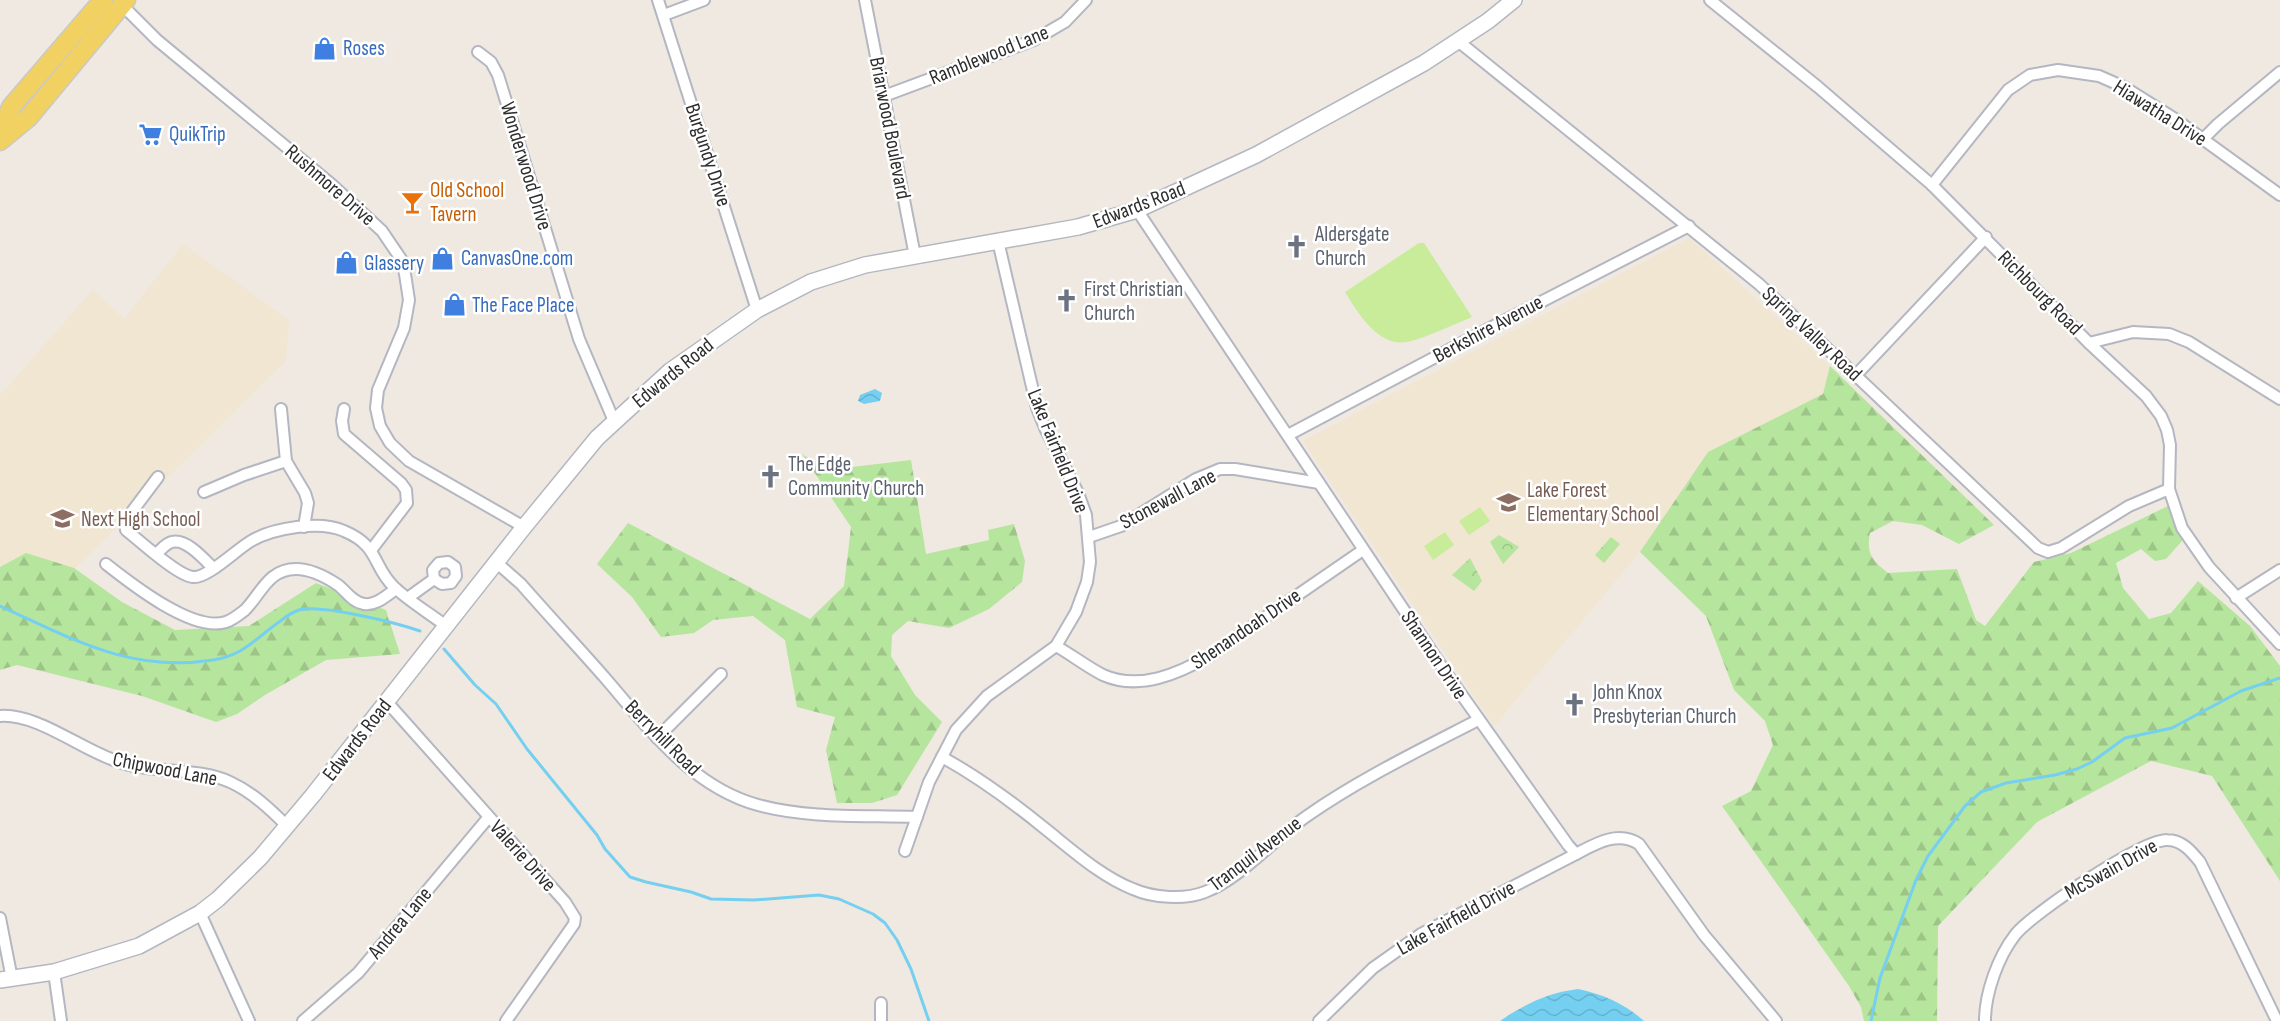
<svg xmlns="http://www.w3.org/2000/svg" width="2280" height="1021" font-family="'Sofia Sans Condensed',sans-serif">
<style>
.education{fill:#f0e6d1}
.forest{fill:url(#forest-firs)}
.park{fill:url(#park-crowns)}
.pitch{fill:#c9ec9a}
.water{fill:url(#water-waves)}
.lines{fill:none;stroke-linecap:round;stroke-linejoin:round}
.stream{stroke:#75cff0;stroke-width:3}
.street-casing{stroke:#b4b7c1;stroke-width:14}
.secondary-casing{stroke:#b4b7c1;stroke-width:18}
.primary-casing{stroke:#c9c9c9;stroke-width:21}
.street{stroke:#fff;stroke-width:10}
.secondary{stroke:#fff;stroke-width:15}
.primary{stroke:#f2d163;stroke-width:18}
.labels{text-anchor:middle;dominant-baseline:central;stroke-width:5;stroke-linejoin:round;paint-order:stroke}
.shop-label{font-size:21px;fill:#366cbe;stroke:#fff;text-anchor:start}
.street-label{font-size:21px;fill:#2e2e2e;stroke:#fff}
.food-label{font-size:21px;fill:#c56008;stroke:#fff;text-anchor:start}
.worship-label{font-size:21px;fill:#5b616d;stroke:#fff;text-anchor:start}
.education-label{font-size:21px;fill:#785e54;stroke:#fff;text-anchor:start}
</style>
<defs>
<pattern id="forest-firs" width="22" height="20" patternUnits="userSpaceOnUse" patternTransform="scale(1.5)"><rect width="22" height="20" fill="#b6e59e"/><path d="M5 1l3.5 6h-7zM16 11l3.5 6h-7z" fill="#9dc588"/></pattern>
<pattern id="park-crowns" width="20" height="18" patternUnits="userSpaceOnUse" patternTransform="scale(1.5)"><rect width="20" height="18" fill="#b6e59e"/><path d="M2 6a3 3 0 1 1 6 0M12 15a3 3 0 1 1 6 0" fill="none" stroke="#9dc588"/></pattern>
<pattern id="water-waves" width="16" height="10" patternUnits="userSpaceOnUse" patternTransform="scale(1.5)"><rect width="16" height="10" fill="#75cff0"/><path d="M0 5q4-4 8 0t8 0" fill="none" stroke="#66b2ce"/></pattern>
</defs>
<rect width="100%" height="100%" fill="#efe9e1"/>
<g class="education">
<path d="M1689,238l141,128 -7,28 -115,58 -68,100 -146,174 -191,-285z"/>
<path d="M183,244l106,76 -3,41 -286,281v-247l93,-105 31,29z"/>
</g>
<g class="forest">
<path d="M1830,366l164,159 -35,19 -37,-19 -29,-4 -23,12c-4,21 2,27 18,40l69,-4 19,51 9,6 49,-64 37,-9 99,-48 12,36 -16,18 -11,2 -14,-12 -25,14 7,25 26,31 22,-6 27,-32 52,45 30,40v215l-68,-105 -61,-15 -114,61 -99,104 -1,95h-73l-3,-14 -12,-21 -127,-180 29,-15 22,-46 -8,-24 -31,-31 -28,-74 -66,-64 68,-100 115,-58z"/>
<path d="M802,454l25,16 84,-10 15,94 63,-14 -1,-10 26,-6 11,37 -3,21 -33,27 -40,19 -41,-7 -16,14 -1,21 24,39 27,27 -45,73 -25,8h-35l-11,-53 9,-33 -38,-10 -12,-67 -32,-24 -40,4 -19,13 -33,4 -29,-40 -35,-33 31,-41 182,96 34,-33 7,-59z"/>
<path d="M26,553l48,15 48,34 53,28 74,-4 67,-43 70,27 14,44 -74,6 -61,35 -28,19 -21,8 -74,-26 -125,-31 -17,5v-103z"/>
</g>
<g class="park">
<path d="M1499,535l20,12 -16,17 -13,-22z"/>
<path d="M1611,537l9,7 -16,19 -9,-8z"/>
<path d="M1470,558l12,23 -8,10 -22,-16z"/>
</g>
<g class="pitch">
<path d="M1419,243h5l48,74c-17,7 -49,22 -65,25 -29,5 -49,-29 -62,-50z"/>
<path d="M1480,507l10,14 -21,14 -10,-14z"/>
<path d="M1445,532l9,13 -21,15 -9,-14z"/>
</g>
<g class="water">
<path d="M875,389l7,4 -2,8 -16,3 -6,-3 2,-6z"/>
<path d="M1578,989c25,5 47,15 66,32h-144c25,-17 47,-28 78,-32z"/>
</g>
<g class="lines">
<g class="stream">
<path d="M0,606c73,33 130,67 213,54 31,-5 42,-21 66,-38 5,-4 14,-10 20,-12 22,-6 98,13 121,21"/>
<path d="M444,649l31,36 21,19 31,45 70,86 8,14 25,28 16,5 45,10 20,7 43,1 65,-5 20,4 34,15 12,9 12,17 14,29 18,52"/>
<path d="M1871,1021l9,-43 36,-98 12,-24 37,-50 16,-14 25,-9 49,-8 22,-6 15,-7 33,-24 47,-10 69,-37 39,-13"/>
</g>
<defs>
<g id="street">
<path d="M658,0l99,310"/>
<path d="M865,0l50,256"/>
<path d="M1710,0l108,87 114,98 157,158 57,53 15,20 6,14 3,15 -1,44 13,39 27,39 71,77"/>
<path d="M120,3l37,37 174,144 51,47 19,28 4,15 4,26 -5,28 -26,62 -2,18 4,18 10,17 19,18 115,66"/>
<path d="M664,15l40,-15"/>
<path d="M1458,41l301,243 279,264 10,4 13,-4 68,-42 40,-17"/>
<path d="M478,52l13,10 7,13 81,264 35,82"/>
<path d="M884,96l150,-56 31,-18 21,-22"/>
<path d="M2203,139l15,-15 62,-52"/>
<path d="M1932,185l76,-95 22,-15 28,-5 41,6 25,11 51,32 105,76"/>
<path d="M1137,210l305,457 126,178 8,9c19,-10 42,-24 63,-10l65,91 72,86"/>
<path d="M2089,343l44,-11 36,2 20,8 91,57"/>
<path d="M1856,375l130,-138"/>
<path d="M281,409l5,52 19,32 3,10 -4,24"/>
<path d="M344,409l-2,12 2,13 57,49 5,7 1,13 -35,46"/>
<path d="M1288,435l206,-109 195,-100"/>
<path d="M158,477l-33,44 1,9c14,11 52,46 67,47 14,2 44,-28 58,-36 22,-13 69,-21 93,-10 36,15 28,35 50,56 15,14 35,26 52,39"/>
<path d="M204,492l40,-17 42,-14"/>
<path d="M1089,537l32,-11 75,-47 24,-10h15l84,14"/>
<path d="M156,554c5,-4 10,-11 16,-12 14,-4 32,17 41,26"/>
<path d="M496,562l25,22c28,32 57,63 85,95 43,50 86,108 152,126 52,14 107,10 159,12"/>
<path d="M106,564c24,19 87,69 120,58 6,-2 14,-8 19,-12 16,-16 23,-41 51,-41 14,0 30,8 42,16 8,6 14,17 26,19 12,2 23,-9 32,-15"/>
<path d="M409,597l25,-18 -1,-9 6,-7 9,-1 7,5 1,9 -5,7 -9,1 -8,-5"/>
<path d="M2236,598l44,-28"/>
<path d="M1056,646c16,9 31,21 47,29 36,16 75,-1 106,-19l154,-106"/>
<path d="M387,702l178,200 10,16 -1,6 -68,97"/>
<path d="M0,716c38,-3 84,36 122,47 35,11 75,4 108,19 22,10 40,27 57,44"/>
<path d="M657,738l64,-64"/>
<path d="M942,757c36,20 69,44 101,70 28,22 57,49 90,62 20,9 52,11 72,3 35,-13 70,-54 102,-76 53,-37 113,-66 171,-96"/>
<path d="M905,851l24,-69 27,-52 31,-34 69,-50 20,-34 11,-30 3,-20 -4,-47 -8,-22 -33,-65 -8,-20 -39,-167"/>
<path d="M200,913l49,108"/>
<path d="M0,918l12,61"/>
<path d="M54,972l7,49"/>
<path d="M303,1021l55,-48 130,-155"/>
<path d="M881,1021v-18"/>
<path d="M1319,1021l54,-53 48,-34 155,-80"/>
<path d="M1985,1021c0,-28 13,-64 30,-86 16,-21 128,-96 152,-95 15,0 24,11 33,22l77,159"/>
</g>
<path id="secondary" d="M0,980l54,-8 85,-26 61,-33 18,-14 42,-41 53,-63 211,-268 73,-89 73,-67 87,-61 54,-28 54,-17 213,-38 59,-17 119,-55 168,-92 64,-42 26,-21"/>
<g id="primary">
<path d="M0,135l11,-28 92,-107"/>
<path d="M0,141l28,-23 98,-118"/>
</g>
</defs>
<use href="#street" class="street-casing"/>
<use href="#secondary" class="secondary-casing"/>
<use href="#primary" class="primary-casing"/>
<use href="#street" class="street"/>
<use href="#secondary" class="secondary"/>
<use href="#primary" class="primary"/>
</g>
<defs>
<symbol id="shop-bare" viewBox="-9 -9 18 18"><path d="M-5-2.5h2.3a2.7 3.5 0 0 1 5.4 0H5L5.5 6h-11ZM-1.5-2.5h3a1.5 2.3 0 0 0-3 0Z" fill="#3f7fe0" stroke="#fff" stroke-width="2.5" paint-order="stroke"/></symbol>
<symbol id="supermarket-bare" viewBox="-9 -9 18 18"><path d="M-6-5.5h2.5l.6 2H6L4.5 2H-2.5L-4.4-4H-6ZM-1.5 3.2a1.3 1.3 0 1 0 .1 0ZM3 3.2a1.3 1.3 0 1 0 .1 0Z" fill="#3f7fe0" stroke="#fff" stroke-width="2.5" paint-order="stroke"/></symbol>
<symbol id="bar-bare" viewBox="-9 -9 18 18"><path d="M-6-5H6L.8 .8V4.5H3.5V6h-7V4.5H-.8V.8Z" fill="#e8710a" stroke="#fff" stroke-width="2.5" paint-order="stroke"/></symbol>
<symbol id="church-bare" viewBox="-9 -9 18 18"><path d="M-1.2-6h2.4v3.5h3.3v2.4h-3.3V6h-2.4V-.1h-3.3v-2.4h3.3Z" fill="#6b7280" stroke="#fff" stroke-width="2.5" paint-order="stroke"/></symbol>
<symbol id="school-bare" viewBox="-9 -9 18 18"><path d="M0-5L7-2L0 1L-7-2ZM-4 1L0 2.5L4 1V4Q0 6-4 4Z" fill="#8d6e63" stroke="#fff" stroke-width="2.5" paint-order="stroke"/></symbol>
</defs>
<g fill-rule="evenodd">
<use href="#shop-bare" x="308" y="32" width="33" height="33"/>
<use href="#supermarket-bare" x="134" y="118" width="33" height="33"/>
<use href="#bar-bare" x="396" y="186" width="33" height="33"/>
<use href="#church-bare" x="1280" y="230" width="33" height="33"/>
<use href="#shop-bare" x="426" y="242" width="33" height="33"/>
<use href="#shop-bare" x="330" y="246" width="33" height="33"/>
<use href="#church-bare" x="1050" y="284" width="33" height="33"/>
<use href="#shop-bare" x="438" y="288" width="33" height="33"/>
<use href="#church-bare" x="754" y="460" width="33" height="33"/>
<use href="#school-bare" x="1492" y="486" width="33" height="33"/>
<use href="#school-bare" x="46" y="502" width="33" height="33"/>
<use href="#church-bare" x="1558" y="688" width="33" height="33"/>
</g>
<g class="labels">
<g class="shop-label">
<text x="343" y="48">Roses</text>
<text x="169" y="134">QuikTrip</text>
<text x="461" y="258">CanvasOne.com</text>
<text x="364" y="263">Glassery</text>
<text x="472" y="305">The Face Place</text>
</g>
<g class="street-label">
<text transform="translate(989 55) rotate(-22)">Ramblewood Lane</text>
<text transform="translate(2160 113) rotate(32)">Hiawatha Drive</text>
<text transform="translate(890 128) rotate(79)">Briarwood Boulevard</text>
<text transform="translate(708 155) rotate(72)">Burgundy Drive</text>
<text transform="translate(526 166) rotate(73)">Wonderwood Drive</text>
<text transform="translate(330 185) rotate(41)">Rushmore Drive</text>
<text transform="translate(1139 205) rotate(-21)">Edwards Road</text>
<text transform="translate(2040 293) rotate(45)">Richbourg Road</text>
<text transform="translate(1488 329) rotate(-28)">Berkshire Avenue</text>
<text transform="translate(1812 334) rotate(43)">Spring Valley Road</text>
<text transform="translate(673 373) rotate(-39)">Edwards Road</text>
<text transform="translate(1058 451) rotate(68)">Lake Fairfield Drive</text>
<text transform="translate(1168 499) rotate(-28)">Stonewall Lane</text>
<text transform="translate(1246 629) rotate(-34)">Shenandoah Drive</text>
<text transform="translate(1434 655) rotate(56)">Shannon Drive</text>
<text transform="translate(663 738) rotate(45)">Berryhill Road</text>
<text transform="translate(357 740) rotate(-52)">Edwards Road</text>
<text transform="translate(165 769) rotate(11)">Chipwood Lane</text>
<text transform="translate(1255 854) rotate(-37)">Tranquil Avenue</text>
<text transform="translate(523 856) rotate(48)">Valerie Drive</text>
<text transform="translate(2111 869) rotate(-29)">McSwain Drive</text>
<text transform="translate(1456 918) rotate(-29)">Lake Fairfield Drive</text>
<text transform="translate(400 923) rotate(-50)">Andrea Lane</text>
</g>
<g class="food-label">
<text x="430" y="190">Old School<tspan x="430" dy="24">Tavern</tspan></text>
</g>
<g class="worship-label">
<text x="1315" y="234">Aldersgate<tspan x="1315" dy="24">Church</tspan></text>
<text x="1084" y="289">First Christian<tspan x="1084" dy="24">Church</tspan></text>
<text x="788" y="464">The Edge<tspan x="788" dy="24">Community Church</tspan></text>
<text x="1593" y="692">John Knox<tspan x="1593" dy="24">Presbyterian Church</tspan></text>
</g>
<g class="education-label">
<text x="1527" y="490">Lake Forest<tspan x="1527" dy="24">Elementary School</tspan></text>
<text x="81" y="519">Next High School</text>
</g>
</g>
</svg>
